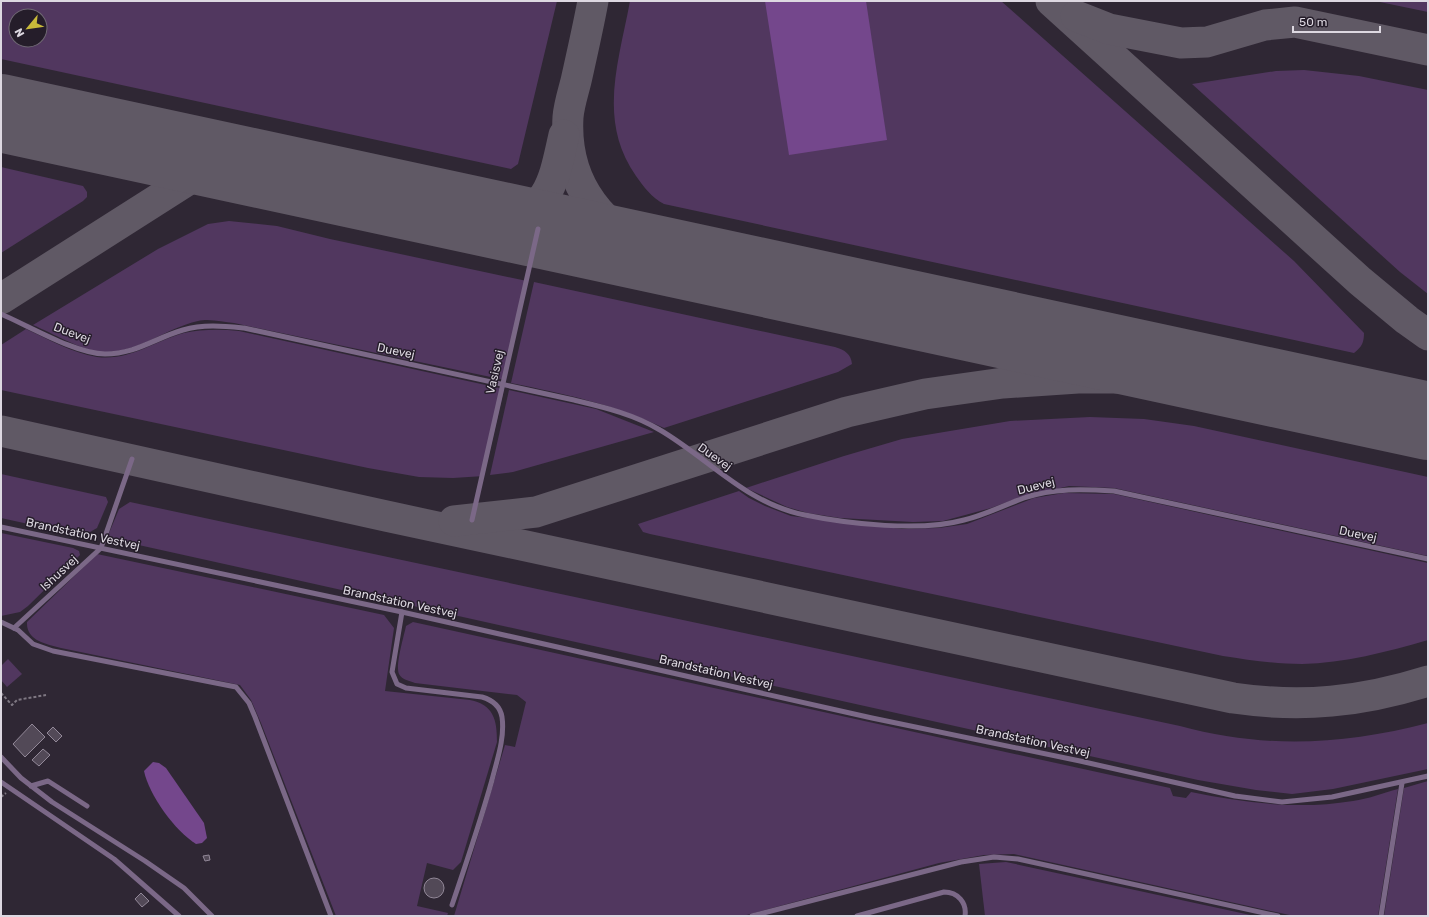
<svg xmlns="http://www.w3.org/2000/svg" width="1429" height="917" font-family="Rubik,sans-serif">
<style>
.green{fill:#51375f;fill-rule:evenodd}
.water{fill:#74478c}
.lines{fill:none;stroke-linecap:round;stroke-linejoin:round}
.taxiway{stroke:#605965;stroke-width:31}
.runway{stroke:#605965;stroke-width:78}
.building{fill:#524957;stroke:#928898}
.path{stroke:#7f7883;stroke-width:2;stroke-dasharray:3 2;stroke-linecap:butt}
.lane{stroke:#7b6887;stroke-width:5}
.labels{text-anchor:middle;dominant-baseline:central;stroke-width:3;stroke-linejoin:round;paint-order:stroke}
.street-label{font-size:12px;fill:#ddd8e1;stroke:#251d2a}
</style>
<rect width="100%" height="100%" fill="#2f2734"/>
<g class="green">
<path d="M1,1h556l-39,163 -7,5 -510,-110zM16,16h24v24h-24z"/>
<path d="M630,1h371l293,260 70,72c0,9 -2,14 -10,20l-690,-149c-12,-6 -21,-18 -28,-28 -39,-55 -17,-115 -6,-175z"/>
<path d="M1375,1h53v11z"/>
<path d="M1304,70l55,6 69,14v204l-28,-22 -208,-188 84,-13z"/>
<path d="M1,167l82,19 4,6v5l-4,4 -82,52z"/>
<path d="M229,221l48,5 53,13 197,42 -22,99 -271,-57c-11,-1 -25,-5 -36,-2 -34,8 -61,33 -97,31 -20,-2 -49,-19 -68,-27l125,-76 50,-25z"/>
<path d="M534,282l301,65c10,3 16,7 17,17l-14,8 -174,56c-50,-24 -100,-34 -153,-45z"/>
<path d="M26,329c22,10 46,24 71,28 33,4 57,-16 87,-24 18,-4 37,-4 55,-2l265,58 -20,87 -31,2 -34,-1 -51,-9 -367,-78v-45z"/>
<path d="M509,390l87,19 58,23 -141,40 -23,3z"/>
<path d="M1090,417l54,2 50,7 234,51v79l-314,-68 -45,-2 -48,11 -30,11 -48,13 -30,1 -73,-4 -32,-5 -21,-6 -41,-19 98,-32 58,-17 108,-18z"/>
<path d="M1,474l105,23 2,5 -11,26 -14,8 -82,-18z"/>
<path d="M739,491l10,7 16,8 26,10 111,13 37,-1 28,-4 67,-26 30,-5 50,1 314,69v77c-41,12 -84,23 -126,24 -27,0 -53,-4 -79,-8l-573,-122 -7,-2 -5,-8z"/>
<path d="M130,502l1050,224c84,23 163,19 248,-3v46l-95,20 -41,5 -36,-4 -58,-10 -1091,-242 12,-29z"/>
<path d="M1,533l72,15 6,3 1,4 -52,51 -8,6 -19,4z"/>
<path d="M97,554l287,61 10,13 -9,63 85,9c24,5 27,20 27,42l-36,120 -8,8 -26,-7 -10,43 31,7 -1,3h-111l-75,-193 -10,-23 -11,-15 -179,-37c-15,-4 -35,-7 -34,-26z"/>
<path d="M413,622l757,166 3,8 13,2 5,-6c54,11 107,18 162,9 15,-2 30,-8 45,-12l-20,127h-84l-280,-62 -30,1 -45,8 -196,53h-289l51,-171 10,2 11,-45 -9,-7 -102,-12c-5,-2 -13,-3 -16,-9 -4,-8 5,-38 7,-48z"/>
<path d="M8,659l14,15 -15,13 -6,-7v-14z"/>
<path d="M1428,781v135h-44l20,-128z"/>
<path d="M1006,862l249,54h-270l-6,-52z"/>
</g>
<g class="water">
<path d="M765,1h101l21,139 -98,15z"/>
<path d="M153,762l6,1 7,5 38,55 3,15 -5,5 -6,1c-21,-13 -47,-49 -52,-73z"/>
</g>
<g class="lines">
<g class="taxiway">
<path d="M593,1c-5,27 -11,53 -17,80 -3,12 -7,24 -8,36 -4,68 34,112 93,139"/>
<path d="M1051,1l309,280 47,39 21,15"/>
<path d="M1076,16l33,13 72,14 26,-1 58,-17 30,-3 133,28"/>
<path d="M498,220c52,-5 56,-41 66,-85"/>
<path d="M1,299l187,-119 31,-11 32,-2"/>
<path d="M1,431l385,85 847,182c69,10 128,4 195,-17"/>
<path d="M454,521l82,-9 311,-100 78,-18 78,-11 75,-5h57l145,12"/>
</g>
<path class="runway" d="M1,113l1427,308"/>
</g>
<g class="building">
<path d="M32,724l13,13 -20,20 -12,-13z"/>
<path d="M53,727l9,9 -6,6 -9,-9z"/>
<path d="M43,749l7,6 -11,11 -7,-6z"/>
<path d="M209,855l1,5 -5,1 -2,-5z"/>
<circle cx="434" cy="888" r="10"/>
<path d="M141,893l8,8 -7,6 -7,-8z"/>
</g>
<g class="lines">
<g class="path">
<path d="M1,693l11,12 5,-5 29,-5"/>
<path d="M1,797l5,-4"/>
</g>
<g class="lane">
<path d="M1,314c28,12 75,40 104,40 31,0 50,-16 78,-24 20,-6 40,-4 61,-2l330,72c29,7 60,14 86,30 48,28 87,74 145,85 44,9 116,17 159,5 21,-5 40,-15 60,-22 30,-10 59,-9 90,-7l314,68"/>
<path d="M472,520l66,-291"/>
<path d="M1,527l401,85 470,106 208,43 155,35 47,6 50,-5 96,-21"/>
<path d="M402,612l-10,60 5,12 9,4 76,9c10,3 18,8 20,20 3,21 -5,43 -10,63 -12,43 -26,84 -40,125"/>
<path d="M1,622l17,8 15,14 20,7 183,36 13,16 6,14 76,199"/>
<path d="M14,628l87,-80 31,-89"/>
<path d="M1,757l20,21 31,24 93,59 39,27 28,28"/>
<path d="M1,782l113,77 65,57"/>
<path d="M31,786l17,-5 39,25"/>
<path d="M752,916l209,-54 33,-5 24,2 260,57"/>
<path d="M857,916l87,-24c14,0 23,11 21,24"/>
<path d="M1381,916l21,-133"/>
</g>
</g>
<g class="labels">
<g class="street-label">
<text transform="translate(72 333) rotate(21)">Duevej</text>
<text transform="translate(396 351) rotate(12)">Duevej</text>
<text transform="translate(495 372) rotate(-77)">Vasisvej</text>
<text transform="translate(715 457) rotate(35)">Duevej</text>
<text transform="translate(1036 486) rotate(-14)">Duevej</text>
<text transform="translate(83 534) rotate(12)">Brandstation Vestvej</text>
<text transform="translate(1358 534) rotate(12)">Duevej</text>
<text transform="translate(59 573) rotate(-43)">Ishusvej</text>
<text transform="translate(400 602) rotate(12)">Brandstation Vestvej</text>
<text transform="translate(716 672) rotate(13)">Brandstation Vestvej</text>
<text transform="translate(1033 741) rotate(12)">Brandstation Vestvej</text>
</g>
</g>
<rect width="1429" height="917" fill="none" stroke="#ddd8e1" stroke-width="4"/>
<g transform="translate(28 28) rotate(241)"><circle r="19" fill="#251d2a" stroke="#6f6873"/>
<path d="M0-3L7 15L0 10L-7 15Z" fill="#c9ba3a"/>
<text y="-6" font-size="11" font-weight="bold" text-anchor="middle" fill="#ddd8e1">N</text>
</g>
<path d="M1293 26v6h87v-6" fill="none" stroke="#ddd8e1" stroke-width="2"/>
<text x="1299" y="26" font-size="12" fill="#ddd8e1" stroke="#251d2a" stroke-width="3" paint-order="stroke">50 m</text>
</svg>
